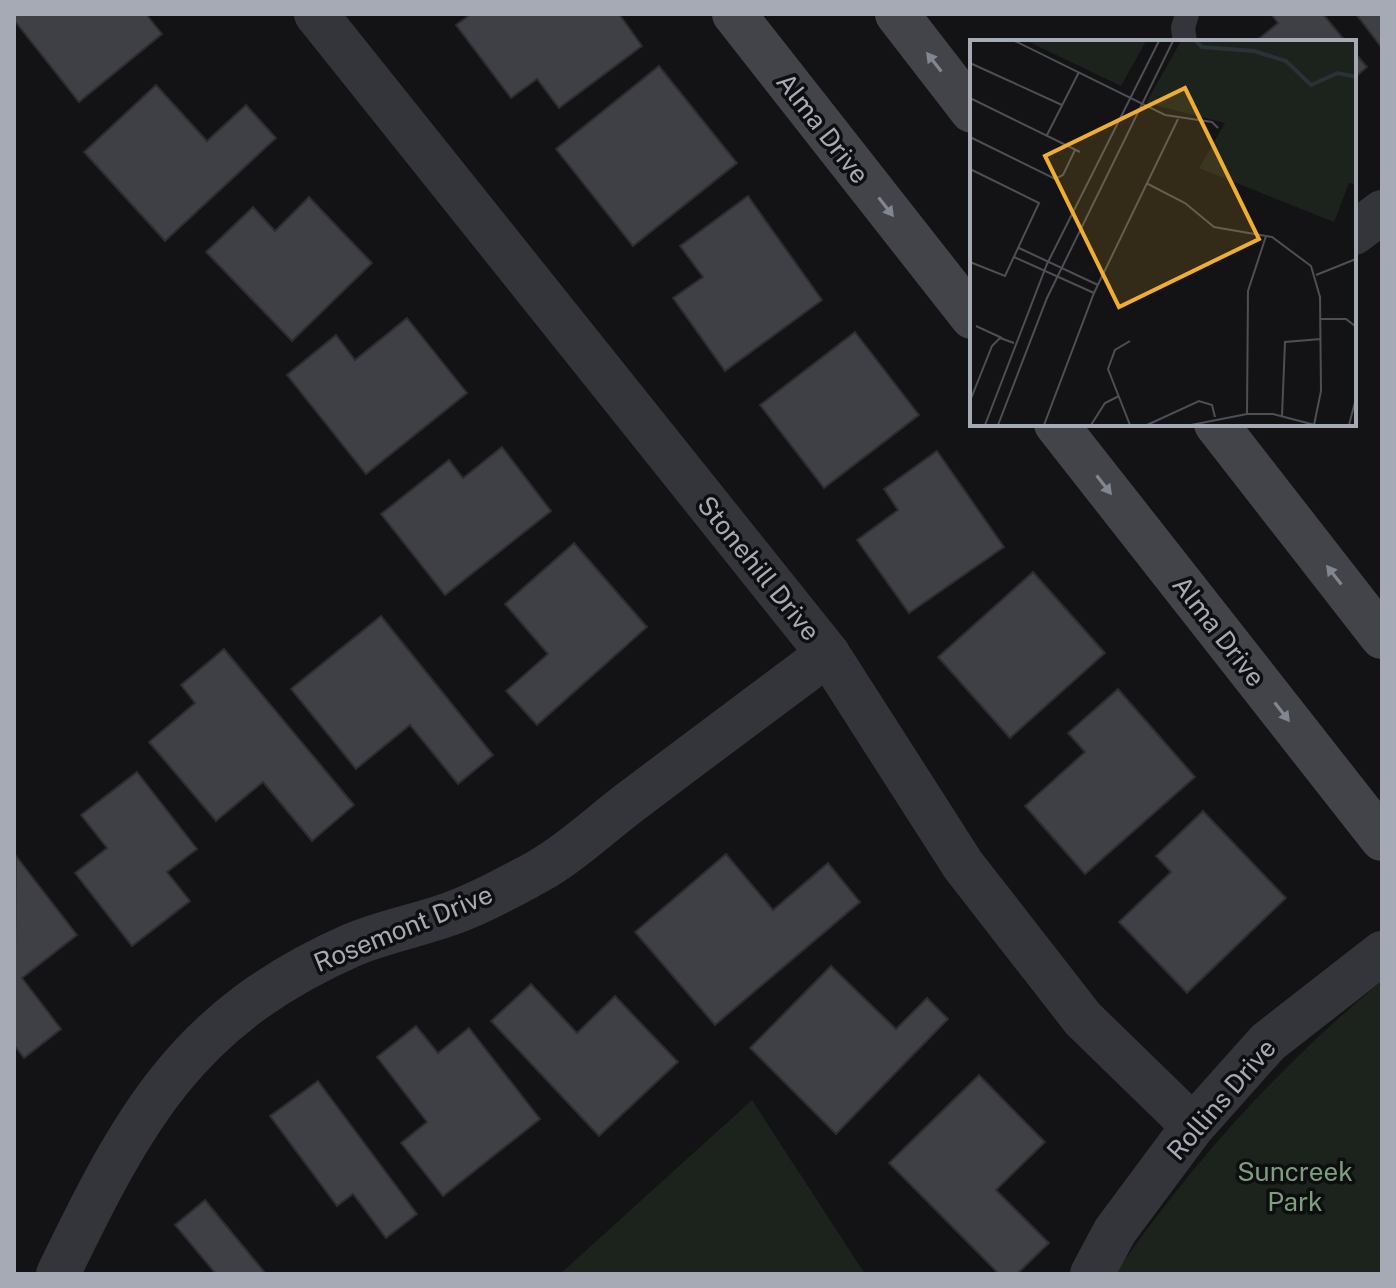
<svg xmlns="http://www.w3.org/2000/svg" width="1396" height="1288" font-family="'Public Sans',sans-serif">
<style>
.green{fill:#1b231c}
.building{fill:#3f4045;stroke:#2d2d31;stroke-width:2}
.lines{fill:none;stroke-linecap:round;stroke-linejoin:round}
.service{stroke:#34353a;stroke-width:24}
.minor{stroke:#34353a;stroke-width:44}
.secondary{stroke:#42444a;stroke-width:44}
.oneway{fill:#828690}
.labels{text-anchor:middle;dominant-baseline:central;stroke-width:7;stroke-linejoin:round;paint-order:stroke}
.street-label{font-size:26px;fill:#a5aab5;stroke:#0e0e10}
.park-label{font-size:26px;fill:#7ca07e;stroke:#0e0e10}
.inset-river{fill:none;stroke:#2a3238;stroke-width:4}
.inset-road{fill:none;stroke:#4d4f55;stroke-width:2}
.view{fill:#efae31;fill-opacity:0.15;stroke:#efae31;stroke-width:4}
.inset-edge{fill:none;stroke:#a5aab5;stroke-width:4}
</style>
<rect width="100%" height="100%" fill="#131315"/>
<g class="green">
<path d="M1382,981v293h-267c74,-108 166,-210 267,-293z"/>
<path d="M752,1100l113,174h-305z"/>
</g>
<g class="building">
<path d="M14,14h132l16,20 -83,68 -65,-82z"/>
<path d="M471,14h148l23,32 -83,62 -22,-29 -26,19 -55,-73z"/>
<path d="M1271,14h52l23,28h-91l23,-19z"/>
<path d="M1356,14h26v34z"/>
<path d="M1354,52l13,15 -13,11z"/>
<path d="M659,66l78,97 -104,83 -77,-97z"/>
<path d="M156,85l51,56 39,-36 30,33 -111,103 -81,-89z"/>
<path d="M748,196l74,104 -97,71 -52,-73 30,-21 -23,-31z"/>
<path d="M309,197l63,66 -80,78 -86,-89 47,-45 22,24z"/>
<path d="M407,318l60,75 -101,81 -79,-99 49,-40 19,25z"/>
<path d="M855,332l64,83 -95,73 -64,-83z"/>
<path d="M502,447l49,64 -106,84 -64,-81 68,-54 14,18z"/>
<path d="M937,451l67,96 -95,66 -52,-73 41,-30 -14,-21z"/>
<path d="M574,543l73,84 -110,98 -31,-34 42,-37 -43,-50z"/>
<path d="M1033,572l72,81 -95,85 -72,-81z"/>
<path d="M381,616l112,139 -35,29 -48,-59 -54,44 -65,-80z"/>
<path d="M224,649l130,156 -42,36 -49,-59 -47,39 -67,-79 46,-39 -14,-18z"/>
<path d="M1118,689l77,88 -110,97 -60,-68 60,-54 -17,-19z"/>
<path d="M137,772l60,77 -30,23 23,29 -58,45 -57,-73 32,-25 -26,-33z"/>
<path d="M1203,811l83,87 -99,95 -68,-71 52,-50 -15,-16z"/>
<path d="M726,854l47,56 55,-47 32,39 -145,123 -80,-93z"/>
<path d="M16,856l61,79 -55,43 39,51 -37,29 -10,-13z"/>
<path d="M831,966l65,63 31,-31 21,21 -112,115 -86,-86z"/>
<path d="M531,984l46,49 38,-37 63,66 -79,74 -108,-115z"/>
<path d="M416,1026l22,27 31,-25 71,91 -97,77 -42,-53 26,-21 -50,-65z"/>
<path d="M979,1075l66,67 -49,48 53,53 -32,31h-18l-110,-111z"/>
<path d="M318,1081l99,133 -31,24 -33,-44 -16,12 -67,-90z"/>
<path d="M205,1200l61,74h-50l-41,-49z"/>
</g>
<g class="lines">
<path class="service" d="M1185,42l-2,-14 4,-14"/>
<g class="minor">
<path d="M316,14l512,640 135,211 120,154 110,107"/>
<path d="M1354,233l28,-21"/>
<path d="M58,1274c75,-155 128,-256 294,-329 33,-14 69,-20 103,-33 28,-10 56,-26 82,-40 32,-18 62,-46 92,-69 66,-50 132,-99 199,-149"/>
<path d="M1092,1274l23,-43 78,-105 75,-84 114,-89"/>
</g>
<g class="secondary">
<path d="M734,14l238,303"/>
<path d="M897,14l75,97"/>
<path d="M1056,424l326,415"/>
<path d="M1216,424l166,213"/>
</g>
</g>
<defs><path id="oneway-solid" d="M-6-.8H1V-3.2L6.5 0L1 3.2V.8H-6Z" transform="scale(2)"/></defs>
<g class="oneway">
<use href="#oneway-solid" transform="translate(934 62) rotate(-128)"/>
<use href="#oneway-solid" transform="translate(886 207) rotate(52)"/>
<use href="#oneway-solid" transform="translate(1104 485) rotate(52)"/>
<use href="#oneway-solid" transform="translate(1334 575) rotate(-128)"/>
<use href="#oneway-solid" transform="translate(1282 712) rotate(52)"/>
</g>
<g class="labels">
<g class="street-label">
<text transform="translate(823 128) rotate(52)">Alma Drive</text>
<text transform="translate(759 568) rotate(51)">Stonehill Drive</text>
<text transform="translate(1219 631) rotate(52)">Alma Drive</text>
<text transform="translate(403 928) rotate(-22)">Rosemont Drive</text>
<text transform="translate(1221 1099) rotate(-49)">Rollins Drive</text>
</g>
<g class="park-label">
<text x="1295" y="1171">Suncreek<tspan x="1295" dy="30">Park</tspan></text>
</g>
</g>
<g transform="translate(970 40)">
<rect width="386" height="386" fill="#131315"/>
<path d="M57,1h119l-25,45zM211,1h175v143l-7,-1 -15,39 -135,-54 26,-45 -79,-20z" fill="#1b231c"/>
<path class="inset-river" d="M226,1l6,6 52,4 32,10 25,24 27,-12 18,4"/>
<path class="inset-road" d="M45,1l150,74 47,7 6,6M0,23l92,42M0,58l110,54M77,95l32,-63M0,97l85,42 8,-4 12,-25M0,129l69,34 -34,73 -35,-14M176,143l39,20 29,24 58,10 39,29 9,31 1,94 -7,34M49,208l79,37M44,217l80,36M346,235l40,-16M351,279h25l9,7v76l-6,23M6,286l26,12M160,301l-15,9 -7,19 22,56M0,361l22,-55 8,-8 14,5M277,374l1,-123 18,-55M312,376l3,-74 36,-3M15,385l62,-161 112,-223M28,385l49,-127 126,-257M74,385l50,-132 84,-174M121,385l14,-22 14,-7M177,385l52,-24 13,4 3,12M221,385l56,-11h26l42,11"/>
<path class="view" d="M215,48l74,151 -140,68 -74,-151z"/>
<rect width="386" height="386" class="inset-edge"/>
</g>
<rect width="1396" height="1288" fill="none" stroke="#a5aab5" stroke-width="32"/>
</svg>
